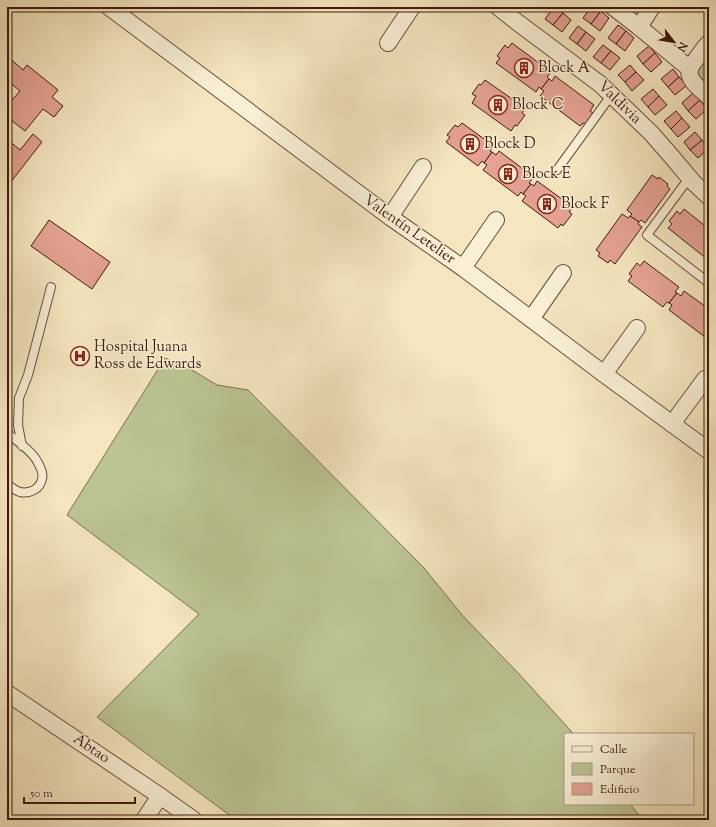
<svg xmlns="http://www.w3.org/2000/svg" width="716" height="827" font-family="'Sorts Mill Goudy',serif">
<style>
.green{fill:#bbc592;stroke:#7c7050}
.building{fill:#e5a294;stroke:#3d1a0d}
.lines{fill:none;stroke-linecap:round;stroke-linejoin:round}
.service-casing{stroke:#6b4d3a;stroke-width:10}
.minor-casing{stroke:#6b4d3a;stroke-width:18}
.service{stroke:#f8efd5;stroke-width:8}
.minor{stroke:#f8efd5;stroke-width:16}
.labels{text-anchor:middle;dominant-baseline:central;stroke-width:3;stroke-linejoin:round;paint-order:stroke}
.poi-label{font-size:15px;fill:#3d1a0d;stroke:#f8efd5;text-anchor:start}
.street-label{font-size:15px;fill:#3d1a0d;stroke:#f8efd5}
</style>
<rect width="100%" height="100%" fill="#f5e6bf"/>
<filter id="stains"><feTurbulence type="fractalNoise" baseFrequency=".005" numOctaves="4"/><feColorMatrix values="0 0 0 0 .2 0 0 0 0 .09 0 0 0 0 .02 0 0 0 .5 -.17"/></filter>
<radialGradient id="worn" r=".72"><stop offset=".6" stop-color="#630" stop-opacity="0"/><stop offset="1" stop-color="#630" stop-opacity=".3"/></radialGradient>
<g class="green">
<path d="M709,53v34l-14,-13z"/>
<path d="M165,358l27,12 25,15 31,5 176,178 39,48 56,58 52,57 2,3h-8v70h65l13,16h-407l-139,-103 102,-103 -132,-99z"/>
</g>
<g class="building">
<path d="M529,7h12l-5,5z"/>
<path d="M554,7l9,6 -10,12 -8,-6z"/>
<path d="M591,7h4l6,4 -10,13 -8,-6z"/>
<path d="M601,11l8,7 -9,13 -9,-7z"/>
<path d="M563,13l8,7 -9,12 -9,-7z"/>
<path d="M618,25l8,6 -10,13 -8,-6z"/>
<path d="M578,26l8,6 -9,12 -8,-6z"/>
<path d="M626,31l8,7 -9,13 -9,-7z"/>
<path d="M586,32l9,7 -9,12 -9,-7z"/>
<path d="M512,43l39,29 -4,5 2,2 -8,10 -2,-2 -3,5 -40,-29 4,-5 -3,-2 8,-11 3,3z"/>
<path d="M603,45l8,6 -10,12 -8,-6z"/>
<path d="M649,46l6,7 -12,11 -6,-8z"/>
<path d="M611,51l9,7 -10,12 -9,-7z"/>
<path d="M655,53l7,9 -11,10 -8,-8z"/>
<path d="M7,56l16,14 4,-5 31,25 -6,7 11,9 -9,11 -11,-8 -18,22 -18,-14v-11l13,-15 -13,-11z"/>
<path d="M630,65l6,7 -11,10 -7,-7z"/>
<path d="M673,69l6,8 -11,10 -7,-8z"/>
<path d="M636,72l8,8 -12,11 -7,-9z"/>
<path d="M555,76l39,29 -4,6 3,2 -8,11 -2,-1 -3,3 -40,-30 4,-5 -3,-2 8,-10 3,2z"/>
<path d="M679,77l8,8 -12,10 -7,-8z"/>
<path d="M485,80l40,28 -3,5 3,2 -8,11 -2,-1 -4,6 -39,-28 4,-7 -4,-2 7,-10 2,1z"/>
<path d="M653,89l6,7 -11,11 -7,-8z"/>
<path d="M693,93l7,7 -12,11 -6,-8z"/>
<path d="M659,96l8,9 -12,10 -7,-8z"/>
<path d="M700,100l7,9 -11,10 -8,-8z"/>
<path d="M676,111l6,7 -11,11 -7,-8z"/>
<path d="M682,118l8,9 -12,10 -7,-8z"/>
<path d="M462,123l32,23 -4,5 2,1 -8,11 -2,-2 -4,5 -32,-24 4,-5 -3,-2 8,-10 3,2z"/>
<path d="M695,132l7,8 -12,10 -6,-8z"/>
<path d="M33,134l9,8 -32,41 -3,-3v-41l13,11z"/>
<path d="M702,140l7,8 -11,10 -8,-8z"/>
<path d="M499,151l35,26 -5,6 2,1 -8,10 -2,-2 -3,4 -35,-26 4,-5 -3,-2 8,-11 4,3z"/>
<path d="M652,175l6,4 1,-2 9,7 -1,2 3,3 -25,34 -4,-3 -2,2 -9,-6 2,-2 -5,-4z"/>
<path d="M537,181l36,26 -4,5 3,2 -9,12 -2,-2 -3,4 -36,-27 4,-5 -3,-2 8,-10 3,2z"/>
<path d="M684,209l25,20v27l-2,3 -39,-31 4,-4 -3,-3 8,-10 3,3z"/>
<path d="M622,214l6,4 2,-2 9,6 -1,2 4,3 -27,37 -5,-4 -2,3 -10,-7 2,-3 -4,-3z"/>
<path d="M49,220l61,42 -18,27 -61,-43z"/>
<path d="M644,261l35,26 -4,5 2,1 -8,10 -2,-1 -4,5 -35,-26 4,-5 -3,-2 8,-11 3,3z"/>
<path d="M684,291l25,18v24l-4,4 -36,-27 3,-5 -3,-2 8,-10 4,3z"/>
</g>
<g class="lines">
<defs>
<g id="service">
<path d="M557,170l50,-69 6,-5"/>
<path d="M689,178l-42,57 62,48"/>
<path d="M7,433c9,7 25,18 30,28 3,5 7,12 5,18 -2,10 -12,15 -22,13 -4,-1 -9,-5 -13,-8"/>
<path d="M22,446l-4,-21 1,-27 9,-23 23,-88"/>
</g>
<g id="minor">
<path d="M109,7l281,210 73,51 141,106 105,77"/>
<path d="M498,7l19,15 83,62 51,49 21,24 21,25 16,15"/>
<path d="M613,7l26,20 51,42"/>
<path d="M639,27l13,-20"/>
<path d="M388,43l24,-36"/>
<path d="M709,43c-5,4 -8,10 -12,15 -2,3 -6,7 -7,11 -4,11 12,21 19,28"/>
<path d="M390,217l33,-50"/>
<path d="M463,268l33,-48"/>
<path d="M531,319l32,-46"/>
<path d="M604,374l33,-46"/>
<path d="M672,424l33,-45"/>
<path d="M7,693l153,103 34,24"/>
<path d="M144,820l16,-24"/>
</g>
</defs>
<use href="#service" class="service-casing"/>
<use href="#minor" class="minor-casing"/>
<use href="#service" class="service"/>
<use href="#minor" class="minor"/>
</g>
<defs>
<symbol id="building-ring" viewBox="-11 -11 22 22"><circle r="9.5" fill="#f8efd5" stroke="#8f2418" stroke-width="1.5"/><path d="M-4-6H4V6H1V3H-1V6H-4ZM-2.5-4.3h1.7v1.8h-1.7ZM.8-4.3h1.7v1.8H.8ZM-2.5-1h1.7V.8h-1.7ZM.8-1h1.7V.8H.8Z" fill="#8f2418"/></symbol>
<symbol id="hospital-ring" viewBox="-11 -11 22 22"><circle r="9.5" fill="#f8efd5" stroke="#8f2418" stroke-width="1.5"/><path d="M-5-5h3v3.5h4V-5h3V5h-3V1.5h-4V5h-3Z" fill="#8f2418"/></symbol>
</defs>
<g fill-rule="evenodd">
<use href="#building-ring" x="513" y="57" width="22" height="22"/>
<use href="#building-ring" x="487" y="94" width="22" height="22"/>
<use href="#building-ring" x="459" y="133" width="22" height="22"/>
<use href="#building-ring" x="497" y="163" width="22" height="22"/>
<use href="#building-ring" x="536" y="193" width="22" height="22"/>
<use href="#hospital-ring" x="69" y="345" width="22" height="22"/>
</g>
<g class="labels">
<g class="poi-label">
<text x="538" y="68">Block A</text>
<text x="512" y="105">Block C</text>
<text x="484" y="144">Block D</text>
<text x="522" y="174">Block E</text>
<text x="561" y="204">Block F</text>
<text x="94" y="347">Hospital Juana<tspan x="94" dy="17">Ross de Edwards</tspan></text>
</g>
<g class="street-label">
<text transform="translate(619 103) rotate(44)">Valdivia</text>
<text transform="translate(409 230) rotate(35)">Valentín Letelier</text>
<text transform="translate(91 749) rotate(34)">Abtao</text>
</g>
</g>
<rect width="716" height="827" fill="none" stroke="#f5e6bf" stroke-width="24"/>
<rect x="8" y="8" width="700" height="811" fill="none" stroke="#3d1a0d" stroke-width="2"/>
<rect x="12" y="12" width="692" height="803" fill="none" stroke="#3d1a0d"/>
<rect x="564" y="733" width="130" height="72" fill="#f8efd5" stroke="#ad9a85"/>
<rect x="572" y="746" width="20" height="6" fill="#f8efd5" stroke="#ad9a85"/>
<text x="600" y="753" font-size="12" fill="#3d1a0d">Calle</text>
<rect x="572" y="763" width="20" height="12" fill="#bbc592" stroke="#ad9a85"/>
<text x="600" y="773" font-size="12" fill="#3d1a0d">Parque</text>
<rect x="572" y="783" width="20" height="12" fill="#e5a294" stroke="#ad9a85"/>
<text x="600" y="793" font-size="12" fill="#3d1a0d">Edificio</text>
<g transform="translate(674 42) rotate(121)" stroke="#f8efd5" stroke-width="3" paint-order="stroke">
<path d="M0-3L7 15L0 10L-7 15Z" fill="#3d1a0d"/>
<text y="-6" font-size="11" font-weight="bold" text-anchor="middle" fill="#3d1a0d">N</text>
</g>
<path d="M24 797v6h111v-6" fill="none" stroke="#3d1a0d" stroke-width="2"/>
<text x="30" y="797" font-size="12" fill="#3d1a0d" stroke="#f8efd5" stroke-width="3" paint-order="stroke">50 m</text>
<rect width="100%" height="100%" filter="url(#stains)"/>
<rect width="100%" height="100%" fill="url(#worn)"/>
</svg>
